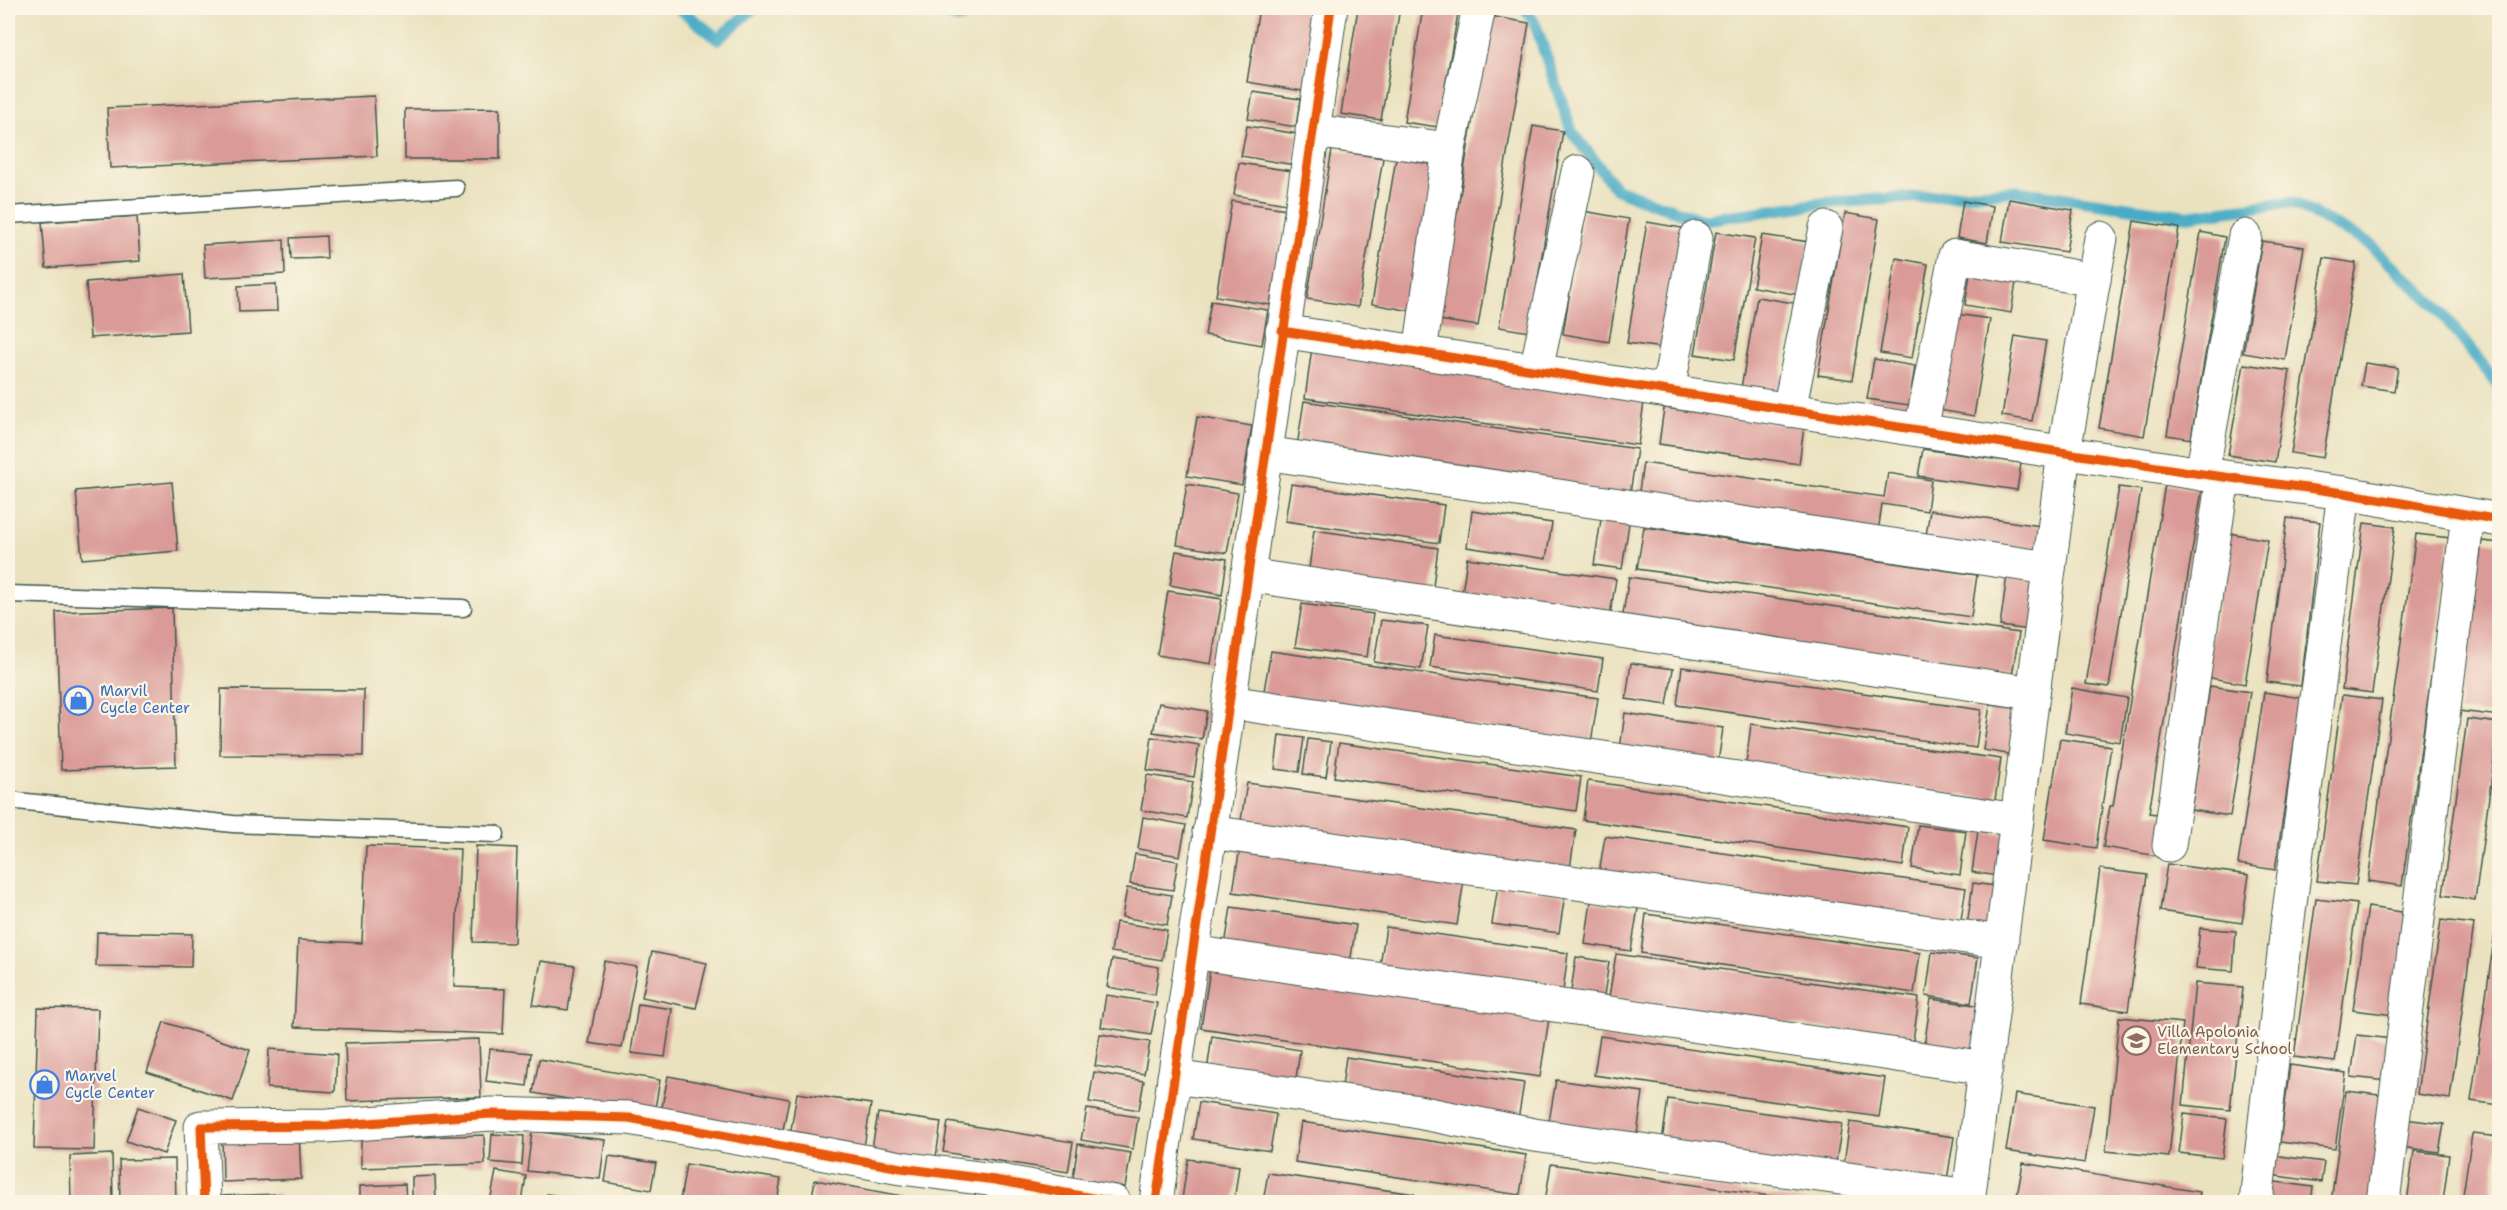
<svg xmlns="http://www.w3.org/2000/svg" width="2507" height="1210" font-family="'Shantell Sans',sans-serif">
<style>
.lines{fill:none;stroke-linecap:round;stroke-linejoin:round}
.stream{stroke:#46abc5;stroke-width:12}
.building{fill:#da9b98}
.service-casing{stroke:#3d5649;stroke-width:19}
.minor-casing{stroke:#3d5649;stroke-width:35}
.service{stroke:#fff;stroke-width:16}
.minor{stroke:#fff;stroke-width:33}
.cycleway-casing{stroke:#fcf5e5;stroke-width:13}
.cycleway{stroke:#e8590c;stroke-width:9}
.labels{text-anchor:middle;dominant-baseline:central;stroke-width:4.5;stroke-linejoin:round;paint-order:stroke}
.shop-label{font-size:15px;fill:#366cbe;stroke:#fcf5e5;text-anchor:start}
.education-label{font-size:15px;fill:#785e54;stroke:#fcf5e5;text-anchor:start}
</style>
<rect width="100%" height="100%" fill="#fcf5e5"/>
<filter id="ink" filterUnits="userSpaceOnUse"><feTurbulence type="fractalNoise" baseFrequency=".0167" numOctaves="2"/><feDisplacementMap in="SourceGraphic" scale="12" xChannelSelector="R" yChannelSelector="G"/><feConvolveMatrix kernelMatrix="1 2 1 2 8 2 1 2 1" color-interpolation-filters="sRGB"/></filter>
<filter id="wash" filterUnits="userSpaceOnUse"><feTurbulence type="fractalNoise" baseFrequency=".008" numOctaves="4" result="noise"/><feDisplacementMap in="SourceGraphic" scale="24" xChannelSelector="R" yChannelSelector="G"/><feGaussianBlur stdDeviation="1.35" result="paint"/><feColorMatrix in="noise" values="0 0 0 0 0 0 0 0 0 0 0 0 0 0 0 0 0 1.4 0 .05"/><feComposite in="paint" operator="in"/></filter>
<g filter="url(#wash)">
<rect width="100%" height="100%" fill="#eae2bf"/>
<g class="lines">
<g class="stream">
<path d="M679,8l39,31 36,-31"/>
<path d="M925,8l32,10 39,-10"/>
<path d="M1525,8l10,16 37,108 44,57 85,31 123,-17 191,-12 172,25 104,-14 76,40 69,64 64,81"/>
</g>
</g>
<g id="blocks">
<g class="building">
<path d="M1259,8h56l-13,83 -55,-9z"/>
<path d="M1358,8h42l-19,112 -40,-6z"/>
<path d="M1423,8h36l-21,119 -34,-5z"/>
<path d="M1490,16l39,7 -51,303 -39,-6z"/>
<path d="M1253,92l47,7 -4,28 -48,-8z"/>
<path d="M374,96l3,60 -267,12 -3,-60z"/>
<path d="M500,108v51h-95v-50z"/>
<path d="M1247,126l51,8 -4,31 -53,-9z"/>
<path d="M1533,126l30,5 -34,201 -30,-5z"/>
<path d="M1332,150l51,8 -25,149 -51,-8z"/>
<path d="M1396,158l39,7 -24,146 -39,-7z"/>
<path d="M1239,163l53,8 -6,33 -52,-9z"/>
<path d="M2009,199l64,11 -7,42 -64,-10z"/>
<path d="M1232,201l55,8 -17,96 -54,-9z"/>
<path d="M1963,201l30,5 -6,37 -30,-5z"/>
<path d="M1583,211l46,8 -20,123 -46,-8z"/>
<path d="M1845,213l34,6 -27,161 -34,-5z"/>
<path d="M137,216l3,45 -94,7 -4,-46z"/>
<path d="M2134,221l45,7 -35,208 -45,-8z"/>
<path d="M1647,222l35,6 -20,120 -35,-5z"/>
<path d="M1716,232l39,6 -21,122 -39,-6z"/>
<path d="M2201,232l24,5 -34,202 -24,-4z"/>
<path d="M1762,235l47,7 -9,53 -47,-8z"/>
<path d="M326,236l1,22 -36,1 -1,-21z"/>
<path d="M284,240l1,34 -80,4 -2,-33z"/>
<path d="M2262,241l42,6 -19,113 -42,-7z"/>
<path d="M1896,258l32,6 -16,94 -32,-5z"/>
<path d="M2324,258l32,5 -33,195 -32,-5z"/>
<path d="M1971,268l46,8 -6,37 -46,-8z"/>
<path d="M184,274l4,57 -98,7 -4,-56z"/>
<path d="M276,284l1,27 -38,1 -1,-26z"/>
<path d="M1757,297l37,6 -16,91 -37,-6z"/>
<path d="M1211,301l57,9 -6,35 -57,-10z"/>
<path d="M1949,313l41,6 -16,97 -41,-7z"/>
<path d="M2015,336l31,5 -14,80 -30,-5z"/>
<path d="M1312,348l333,47 -7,50 -333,-47z"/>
<path d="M1874,359l41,7 -6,39 -42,-6z"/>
<path d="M2365,363l33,5 -4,23 -33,-5z"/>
<path d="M2244,364l46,7 -15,91 -47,-7z"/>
<path d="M1304,401l333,48 -8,51 -333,-47z"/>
<path d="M1664,408l140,19 -5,37 -140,-20z"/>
<path d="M1197,417l55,9 -10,59 -55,-9z"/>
<path d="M1923,449l98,14 -4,27 -99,-14z"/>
<path d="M1643,463l241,34 4,-24 43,7 -4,31 -45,-7 -5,35 -240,-34z"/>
<path d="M172,482l6,69 -96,8 -6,-68z"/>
<path d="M1187,484l51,9 -11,60 -50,-8z"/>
<path d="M1291,484l153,21 -5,38 -154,-22z"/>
<path d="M2165,484l37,6 -53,323 16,2 -7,41 -55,-9 7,-41h3z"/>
<path d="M2119,487l22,3 -32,197 -23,-3z"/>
<path d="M1930,510l111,16 -5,32 -111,-16z"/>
<path d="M1472,511l80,12 -6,36 -79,-12z"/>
<path d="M1602,513l28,4 -8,52 -28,-4z"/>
<path d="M2287,518l33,4 -19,164 -34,-4z"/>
<path d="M2364,523l31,4 -23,166 -30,-4z"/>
<path d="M1644,527l333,48 -6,42 -334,-48z"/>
<path d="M1314,530l124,18 -6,46 -124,-17z"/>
<path d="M2229,533l39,7 -23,144 -40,-7z"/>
<path d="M2416,534l34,4 -48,348 -34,-5z"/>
<path d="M2482,541l18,2v173l-41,-5z"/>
<path d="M1176,551l51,8 -5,36 -52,-10z"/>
<path d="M1467,558l149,21 -6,36 -148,-21z"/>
<path d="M2008,568l37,6 -8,57 -37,-5z"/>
<path d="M1629,577l390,56 -7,43 -390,-56z"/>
<path d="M1168,591l54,8 -11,65 -54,-9z"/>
<path d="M1302,604l71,10 -6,43 -72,-10z"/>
<path d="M172,608l4,158 -115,4 -5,-158z"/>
<path d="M1381,620l47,6 -7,43 -47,-7z"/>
<path d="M1435,635l168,24 -5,32 -168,-24z"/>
<path d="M1271,651l327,47 -7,45 -328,-47z"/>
<path d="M1631,663l42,6 -6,36 -41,-6z"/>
<path d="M1682,667l299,43 -5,38 -299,-43z"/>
<path d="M2210,686l40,6 -20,124 -39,-6z"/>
<path d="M2072,688l55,10 -7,44 -55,-9z"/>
<path d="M221,689l143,1 -1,66 -143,-1z"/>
<path d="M2264,692l37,6 -26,172 -37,-6z"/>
<path d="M2342,695l40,5 -26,185 -39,-4z"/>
<path d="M1159,703l48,8 -5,28 -49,-7z"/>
<path d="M1990,705l30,4 -7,46 -30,-5z"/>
<path d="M1625,713l98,15 -5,35 -98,-14z"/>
<path d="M2467,719l32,4 -24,177 -32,-5z"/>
<path d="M1751,724l250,35 -6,41 -249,-36z"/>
<path d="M1279,735l25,3 -5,34 -24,-3z"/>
<path d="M1152,737l47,8 -5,32 -47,-7z"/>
<path d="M1308,739l23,3 -5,35 -23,-3z"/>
<path d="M2060,739l51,7 -15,102 -52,-8z"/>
<path d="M1339,743l242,34 -5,34 -242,-34z"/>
<path d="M1147,775l46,7 -6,36 -46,-8z"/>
<path d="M1588,781l320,46 -5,39 -320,-46z"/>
<path d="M1247,783l329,47 -8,50 -329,-47z"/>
<path d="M1143,817l43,8 -6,31 -42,-7z"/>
<path d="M1918,825l48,6 -6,44 -48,-7z"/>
<path d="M1978,831l27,4 -7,41 -26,-4z"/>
<path d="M1605,836l361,52 -7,44 -361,-52z"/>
<path d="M366,846l94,3 -6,138 51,2 -2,45 -209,-7 4,-87 64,3z"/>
<path d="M476,846l41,2 -3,95 -41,-1z"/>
<path d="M1240,847l224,33 -7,45 -224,-33z"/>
<path d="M1135,854l43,7 -5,29 -43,-6z"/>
<path d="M2167,864l82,11 -7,48 -82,-12z"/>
<path d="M2100,869l47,6 -19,136 -47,-7z"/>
<path d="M2498,874h2v34l-6,-1z"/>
<path d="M1973,883l29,4 -6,43 -29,-4z"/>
<path d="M1498,886l67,9 -6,38 -67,-9z"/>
<path d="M1127,888l45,7 -5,30 -45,-8z"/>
<path d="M2316,899l41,5 -22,158 -41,-5z"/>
<path d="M1591,901l47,7 -7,43 -46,-7z"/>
<path d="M1231,907l125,18 -7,45 -125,-18z"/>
<path d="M2368,907l40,6 -14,102 -41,-5z"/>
<path d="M1646,914l274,39 -6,40 -273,-40z"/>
<path d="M2441,920l33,4 -24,175 -33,-5z"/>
<path d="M1116,922l51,8 -5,30 -51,-8z"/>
<path d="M2496,925h4v180l-29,-4z"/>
<path d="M1386,927l182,26 -6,46 -183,-26z"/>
<path d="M2200,928l36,3 -3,40 -37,-3z"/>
<path d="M97,932l95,2 -1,33 -95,-1z"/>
<path d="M652,952l55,11 -11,45 -54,-11z"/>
<path d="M1932,952l46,6 -7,45 -45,-7z"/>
<path d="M1616,954l303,44 -6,43 -304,-44z"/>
<path d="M1576,957l33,5 -7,47 -33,-5z"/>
<path d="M1112,959l47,8 -4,28 -48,-8z"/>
<path d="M541,961l34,5 -7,44 -35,-5z"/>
<path d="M604,961l33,6 -15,81 -33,-5z"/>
<path d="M1211,963l339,49 -10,65 -339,-49z"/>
<path d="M2195,983l48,4 -13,123 -47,-5z"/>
<path d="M1106,995l51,8 -6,32 -50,-8z"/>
<path d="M1931,999l51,7 -7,49 -51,-8z"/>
<path d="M638,1004l34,5 -7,48 -34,-4z"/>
<path d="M38,1008l60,1 -4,141 -60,-1z"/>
<path d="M2119,1017l64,6 -14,134 -63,-6z"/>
<path d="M164,1022l86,28 -17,51 -86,-29z"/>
<path d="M1100,1034l50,8 -6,32 -49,-8z"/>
<path d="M2357,1035l35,4 -5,42 -36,-4z"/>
<path d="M1212,1036l88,14 -5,35 -88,-14z"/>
<path d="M1600,1036l285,42 -6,39 -285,-42z"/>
<path d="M479,1039l2,58 -134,4 -2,-58z"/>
<path d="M269,1049l68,5 -2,38 -68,-4z"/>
<path d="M490,1049l41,4 -4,33 -41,-5z"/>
<path d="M1346,1057l178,26 -6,37 -177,-26z"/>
<path d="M539,1059l121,21 -6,34 -121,-21z"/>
<path d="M2290,1065l56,8 -11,76 -55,-7z"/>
<path d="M1094,1072l50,9 -5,29 -50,-8z"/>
<path d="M668,1076l121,23 -7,36 -121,-23z"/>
<path d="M1556,1080l87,12 -7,49 -88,-13z"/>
<path d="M2346,1091l41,5 -14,106h-42z"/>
<path d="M797,1093l74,11 -8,49 -74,-11z"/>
<path d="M2015,1094l79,12 -9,57 -79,-12z"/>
<path d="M1668,1099l174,25 -8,50 -173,-25z"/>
<path d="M1199,1102l77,12 -6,37 -77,-12z"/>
<path d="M138,1107l38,13 -12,34 -38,-13z"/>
<path d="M1087,1109l51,8 -5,32 -52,-9z"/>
<path d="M878,1113l63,9 -6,42 -64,-10z"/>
<path d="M2184,1114l43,5 -5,39 -43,-5z"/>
<path d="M2404,1119l40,5 -5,28 -39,-5z"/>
<path d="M948,1122l125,20 -5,30 -125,-20z"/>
<path d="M1301,1122l225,33 -6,40 -225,-33z"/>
<path d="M1850,1122l104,15 -10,61 -103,-15z"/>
<path d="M299,1130l2,49 -78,3 -1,-49z"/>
<path d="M532,1131l73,9 -5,39 -73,-8z"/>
<path d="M492,1134l32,2 -2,29 -32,-3z"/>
<path d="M2472,1134l27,3 -9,65h-28z"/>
<path d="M484,1135l1,29 -124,4v-29z"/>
<path d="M1078,1144l53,9 -6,34 -52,-9z"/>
<path d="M2414,1151l35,4 -6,47h-36z"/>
<path d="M112,1154l1,48h-42l-1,-46z"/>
<path d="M2272,1155l52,7 -3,20 -51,-7z"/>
<path d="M609,1156l47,7 -5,27 -46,-8z"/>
<path d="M175,1159l1,43h-56l-1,-42z"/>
<path d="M1188,1159l51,7 -5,36h-25l-27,-3z"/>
<path d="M2023,1163l177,29 -2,10h-182z"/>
<path d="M686,1164l95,15 -4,23 -97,-1z"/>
<path d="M1551,1164l253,37v1h-259z"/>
<path d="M496,1171l30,5 -4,26h-32z"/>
<path d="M1268,1173l146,21 -1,8h-150z"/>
<path d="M435,1176l1,26h-24v-25z"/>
<path d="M815,1180l93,17 -1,5h-96z"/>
<path d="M2268,1181l45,6 -2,15h-46z"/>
<path d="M405,1184l1,18h-46v-16z"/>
<path d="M280,1194v8h-59v-6z"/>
<path d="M547,1194l47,7v1h-49z"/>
<path d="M2205,1198l35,3v1h-35z"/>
</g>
</g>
</g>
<g filter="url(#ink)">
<use href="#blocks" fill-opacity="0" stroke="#3d5649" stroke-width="1.5"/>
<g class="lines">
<defs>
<g id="service">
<path d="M8,215l448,-27"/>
<path d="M8,594l455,14"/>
<path d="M8,800l225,24 263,10"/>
</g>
<g id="minor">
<path d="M1312,131l137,18"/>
<path d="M1282,331l920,143 142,19 156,27"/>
<path d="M1420,352l29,-203 30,-141"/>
<path d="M1536,370l42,-198"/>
<path d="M1668,391l28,-153"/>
<path d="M1789,410l37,-182"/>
<path d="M1921,430l34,-174 139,24"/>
<path d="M1265,453l784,115"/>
<path d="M2202,474l43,-238"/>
<path d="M1247,575l786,118"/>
<path d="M1229,702l788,118"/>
<path d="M1209,832l793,110"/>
<path d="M2169,845l54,-368"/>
<path d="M1192,952l794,116"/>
<path d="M1174,1077l239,34 121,24 435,61"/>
<path d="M204,1202l-3,-75 126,-1 164,-12 138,4 272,50 94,12 119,22"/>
<path d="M1156,1202l175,-1194"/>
<path d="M1968,1202l96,-750 37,-214"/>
<path d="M2256,1202l31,-275 57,-434"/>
<path d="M2383,1202l85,-687"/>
</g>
</defs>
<use href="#service" class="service-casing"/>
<use href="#minor" class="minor-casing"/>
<use href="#service" class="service"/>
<use href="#minor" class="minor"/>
<defs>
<g id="cycleway">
<path d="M1282,331l920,143 142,19 156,27"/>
<path d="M204,1202l-3,-75 126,-1 164,-12 138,4 272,50 94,12 119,22"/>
<path d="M1156,1202l175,-1194"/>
</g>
</defs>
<use href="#cycleway" class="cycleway-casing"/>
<use href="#cycleway" class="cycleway"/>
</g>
</g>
<defs>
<symbol id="shop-ring" viewBox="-11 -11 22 22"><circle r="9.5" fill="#fcf5e5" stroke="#3f7fe0" stroke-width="1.5"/><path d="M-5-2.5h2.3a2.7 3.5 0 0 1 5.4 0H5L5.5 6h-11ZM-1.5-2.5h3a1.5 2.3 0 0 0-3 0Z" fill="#3f7fe0"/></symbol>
<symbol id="school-ring" viewBox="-11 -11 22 22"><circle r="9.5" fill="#fcf5e5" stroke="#8d6e63" stroke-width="1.5"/><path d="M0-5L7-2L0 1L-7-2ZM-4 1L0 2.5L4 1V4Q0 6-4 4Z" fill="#8d6e63"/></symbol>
</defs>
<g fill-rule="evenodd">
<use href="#shop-ring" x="62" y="684" width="33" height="33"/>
<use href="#school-ring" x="2120" y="1024" width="33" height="33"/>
<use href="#shop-ring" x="28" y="1068" width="33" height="33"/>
</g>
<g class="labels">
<g class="shop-label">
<text x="100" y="691">Marvil<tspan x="100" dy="17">Cycle Center</tspan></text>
<text x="65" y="1076">Marvel<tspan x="65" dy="17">Cycle Center</tspan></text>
</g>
<g class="education-label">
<text x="2157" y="1032">Villa Apolonia<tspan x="2157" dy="17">Elementary School</tspan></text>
</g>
</g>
<rect width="2507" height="1210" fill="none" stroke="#fcf5e5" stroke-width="30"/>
</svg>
